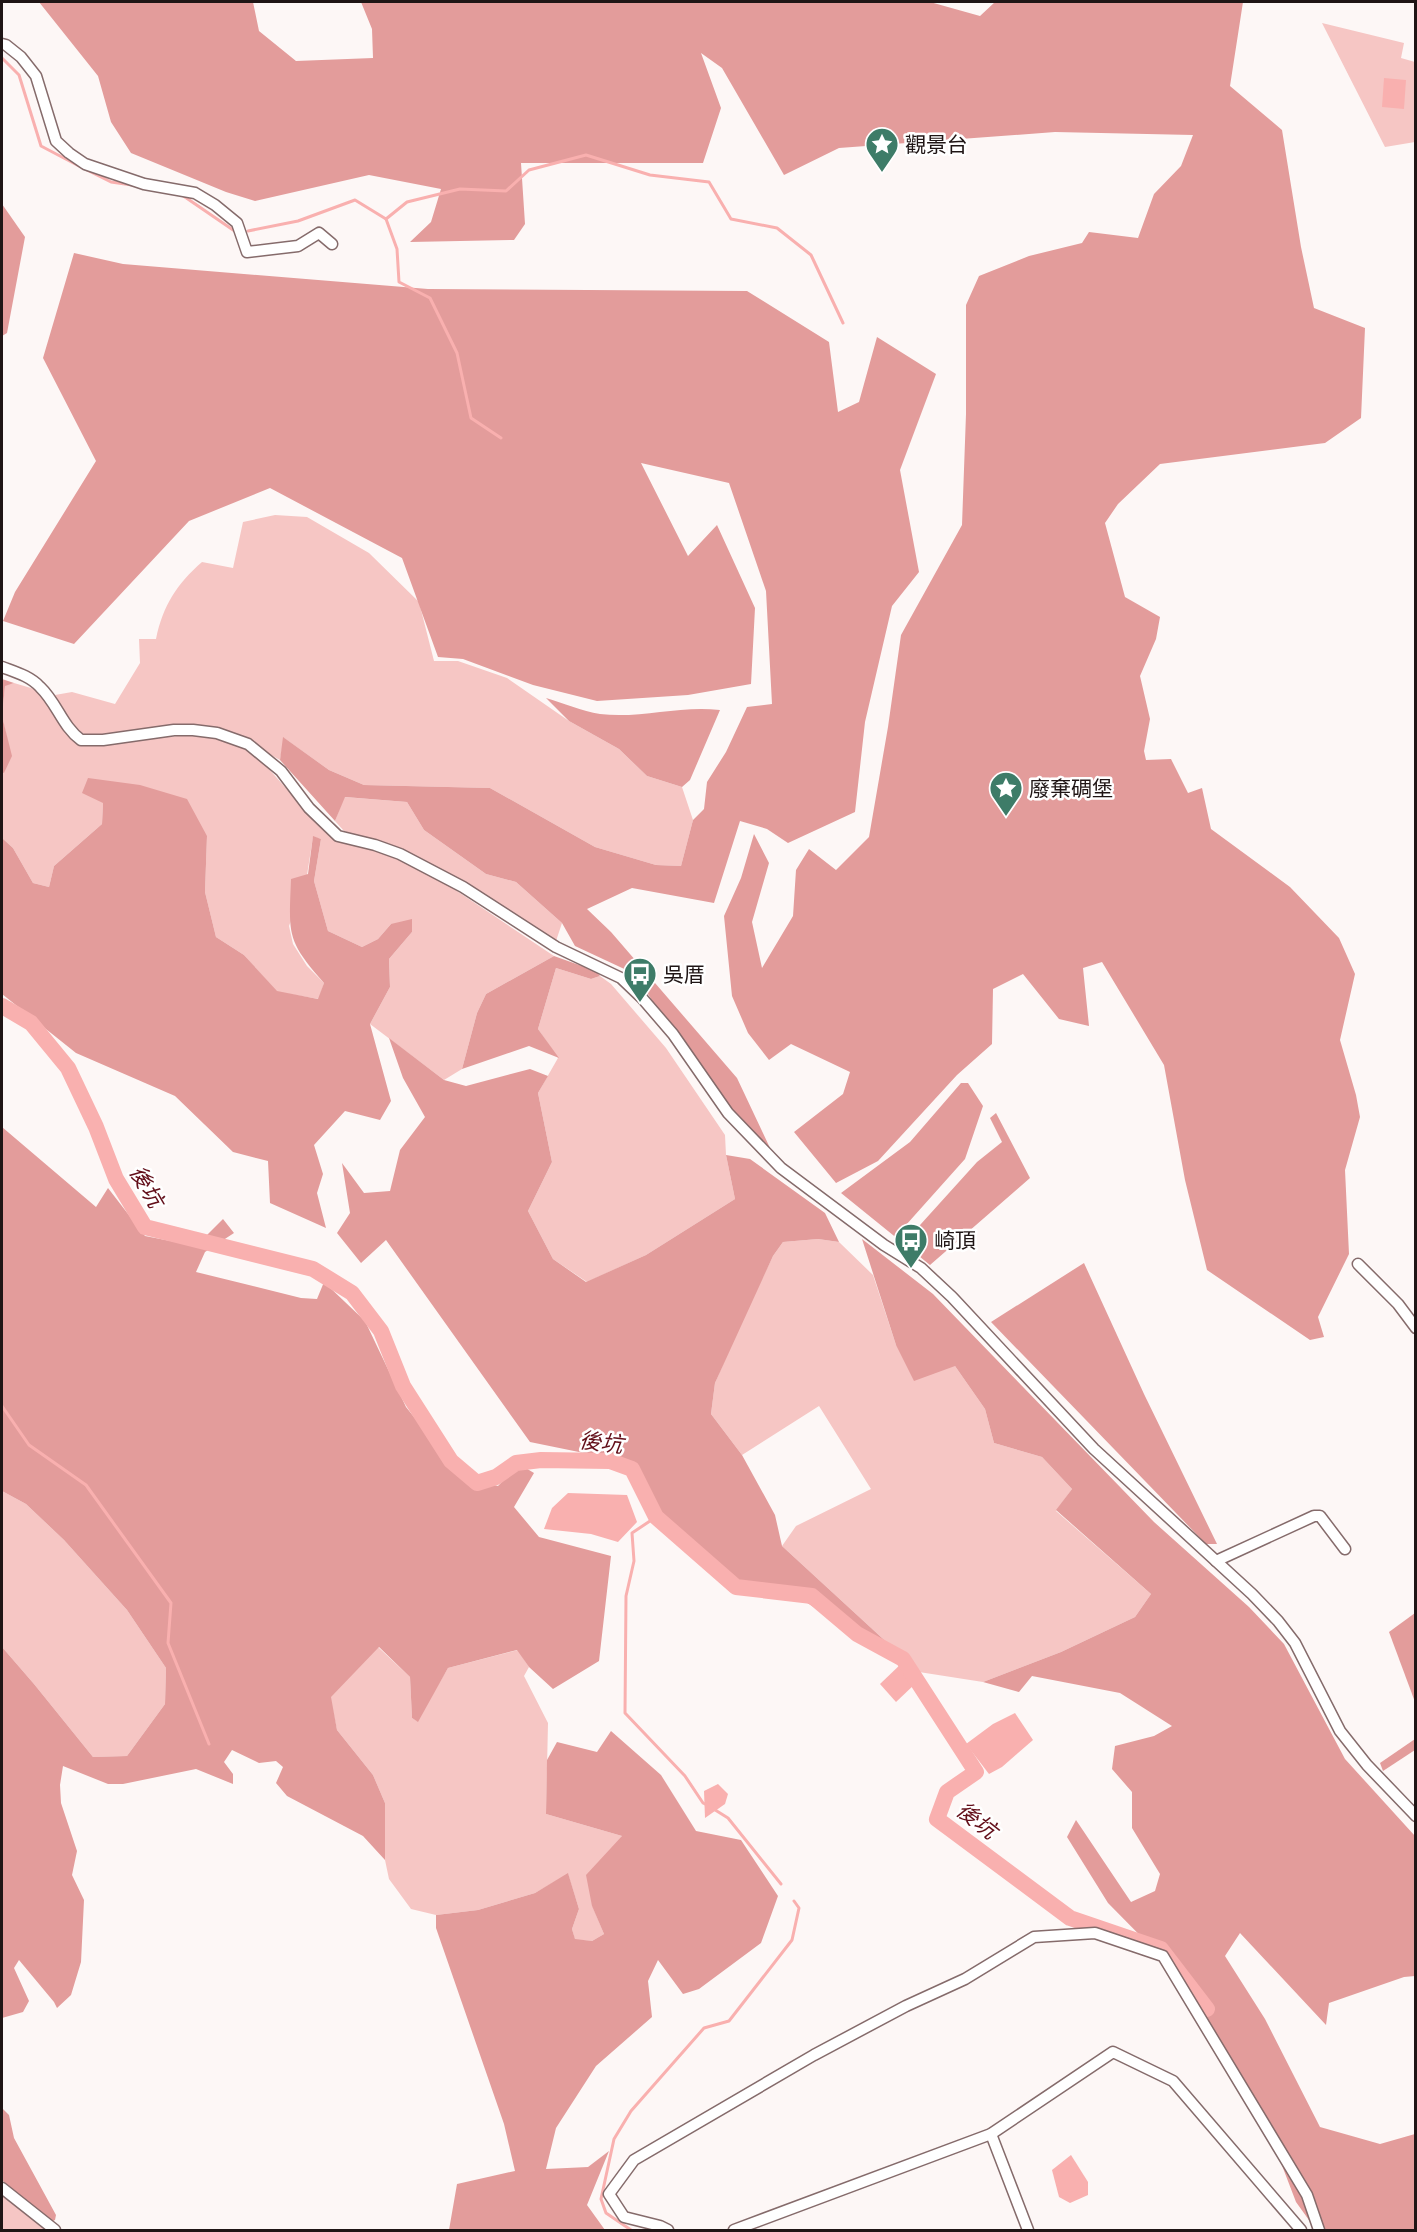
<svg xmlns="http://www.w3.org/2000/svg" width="1417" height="2232" font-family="Mulish,'Noto Sans TC',sans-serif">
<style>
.green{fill:#f6c6c4}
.forest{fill:#e39c9b}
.water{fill:#f9b0af}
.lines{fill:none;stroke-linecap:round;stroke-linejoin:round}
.stream{stroke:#f9b0af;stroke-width:3}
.river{stroke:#f9b0af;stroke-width:16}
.minor-casing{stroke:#856b6b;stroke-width:13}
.minor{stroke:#fff;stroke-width:10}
.labels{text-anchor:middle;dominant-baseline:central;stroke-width:5;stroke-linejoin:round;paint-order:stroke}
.poi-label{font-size:21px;fill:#1f1515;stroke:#fff;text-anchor:start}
.water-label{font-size:22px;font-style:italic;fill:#630f1a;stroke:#fff}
</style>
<rect width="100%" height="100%" fill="#fdf7f6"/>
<g class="green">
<path d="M1322,23l82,20 -3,15 14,4v80l-30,5z"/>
<path d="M275,515l32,2 62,36 50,49 15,59h24l49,17 62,43 50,28 28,27 35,11 11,33 -12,46 -25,-1 -61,-18 -105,-59 -126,-3 -35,-15 -45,-32 -4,22 -52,-29 -141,5c-16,-9 -23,-25 -32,-41l17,-3 43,12 25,-41 -1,-24h17c7,-34 21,-55 46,-77l31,6 10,-46z"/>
<path d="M14,683l27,8 28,45 12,9 107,-10 27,3 36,11 58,65 59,33 29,11 45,23 112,75 -68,38 -9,19 -15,56 -18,11 -74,-56 20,-37 -1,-28 23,-27 -21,-8 -13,15 -16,8 -34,-16 -14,-50 7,-42 -8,-2 -6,38 -18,51 4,18 14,22 17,17 -5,16 -42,-7 -33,-37 -28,-18 -11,-45 2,-56 -104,-33 -1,21 -48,42 -5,21 -16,-4 -20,-35 -11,-10v-66h2l7,-16 -9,-40 3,-31z"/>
<path d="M344,797l63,5 17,28 62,44 30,8 46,41 -7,21 -85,-56 -126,-57 -9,-10z"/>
<path d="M556,968l35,11 9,-3 11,8 55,64 59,87 1,20 9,44 -89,56 -59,27 -34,-23 -25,-48 24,-49 -14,-69 20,-35 -20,-29z"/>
<path d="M818,1239l21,3 34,33 23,70 59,21 30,43 9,34 48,14 30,32 -16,22 95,83 -16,23 -74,35 -78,30 -64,-10 -137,-126 14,-20 75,-37 -52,-83 -77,49 -31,-41 4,-31 24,-56 34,-71 10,-14z"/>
<path d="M2,1491l24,13 38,36 63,70 39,58 -1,36 -38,52 -34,1 -59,-73 -32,-37z"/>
<path d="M378,1647l32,30 2,41 5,3 31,-53 70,-18 11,17 -5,9 24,47 -2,91 76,22 -30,69 12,29 -12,7 -17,-1 -3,-11 7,-20 -11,-35 -33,19 -57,17 -42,5 -25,-6 -22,-30 -4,-19v-57l-12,-28 -36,-45 -7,-33z"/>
<path d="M2,2190l44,40h-44z"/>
</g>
<g class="forest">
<path d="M39,2h214l6,29 37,30 77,-3 -1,-29 -11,-27h569l50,14 15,-14h248l-13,84 52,44 19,117 13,61 51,20 -4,90 -36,25 -165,21 -42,40 -13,19 20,74 35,20 -4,22 -16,37 10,43 -6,32 2,9 25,-1 17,34 14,-5 9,41 79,58 49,51 16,36 -15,66 16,55 4,22 -15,53 4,84 -31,63 6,20 -14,3 -103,-70 -22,-90 -21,-115 -62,-103 -19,6 6,58 -30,-7 -36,-45 -30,15 -1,55 -35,31 -79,86 -42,22 -42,-51 49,-38 7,-22 -59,-28 -22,16 -21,-27 -16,-37 -8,-80 17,-38 13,-44 15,29 -17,59 10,46 31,-52 3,-46 13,-21 27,21 33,-33 19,-110 13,-92 61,-110 4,-111v-109l13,-29 50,-20 53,-13 7,-11 49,6 16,-44 27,-28 12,-31 -138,-3 -216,16 -55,27 -62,-107 -21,-15 20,55 -18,55h-182l4,61 -11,16 -104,2 21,-20 10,-33 -72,-14 -114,26 -29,-9 -95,-39 -20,-31 -13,-46z"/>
<path d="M2,204l23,33 -18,96 -5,3z"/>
<path d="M74,253l49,11 305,25 319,2 82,51 9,70 21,-10 18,-65 59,37 -36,96 19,102 -27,34 -27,116 -10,90 -67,31 -21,-14 -27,-8 -26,82 -82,-15 -45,21 24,23 126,146 33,70 -26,-19 -74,-101 -35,-54 -60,-28 -13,-23 -46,-41 -30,-8 -62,-44 -17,-28 -62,-5 -10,24 -55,-61 3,-23 46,33 35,15 126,3 105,59 61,18 25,1 12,-46 11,-11 3,-27 19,-30 21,-45 25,-3 -6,-113 -37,-108 -88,-20 47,93 29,-31 38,83 -4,76 -63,11 -91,6 -64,-16 -70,-26 -25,-2 -36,-99 -132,-70 -81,33 -115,123 -71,-23 12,-29 81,-131 -53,-103z"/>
<path d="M2,679l12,4 -9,3 -3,30 10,40 -8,17 -2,-1z"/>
<path d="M546,698c17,5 36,13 54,16 40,5 80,-9 120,-4l-30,70 -8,7 -35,-11 -28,-27 -50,-28z"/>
<path d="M88,778l52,7 47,14 20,37 -2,56 11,45 28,18 33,36 41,8 6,-16c-38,-43 -35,-48 -33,-104l17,-5 5,-38 8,3 -7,42 14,50 34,16 16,-8 13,-15 21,-5v13l-23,27 1,28 -20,37 21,77 -11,19 -35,-9 -31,34 9,29 -6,19 9,35 -56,-25 -2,-42 -35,-9 -58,-56 -99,-43 -74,-59v-156l11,10 20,35 16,4 5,-21 48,-42 1,-21 -21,-10z"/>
<path d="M554,956l42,15 4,5 -9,3 -35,-11 -18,61 21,29 -30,-12 -67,23 15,-56 9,-19z"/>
<path d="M389,1038l55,42 22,6 64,-17 18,7 -10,17 14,69 -24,49 25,48 33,23 60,-27 89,-56 -9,-44 24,4 75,54 14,29 -21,-3 -35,3 -10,14 -58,127 -4,31 31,41 33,60 7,31 137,126 -136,-84 -35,4c-47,-39 -98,-75 -125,-131l-93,-19 -144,-202 -25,23 -24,-30 13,-20 -8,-50 22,30 26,-2 10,-41 25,-33 -22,-39z"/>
<path d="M961,1083h7l15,23 -18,53 -59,66 5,10 66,-73 25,-20 -12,-24 6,-5 34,65 -100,87 -89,-72 69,-51z"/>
<path d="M2,1127l94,80 12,-19 37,48 36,7 25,-7 17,-17 11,14 -29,19 -9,20 105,26 16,1 7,-17 41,39 41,86 55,69 37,10 21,-22 15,9 -20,34 25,30 72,19 -12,105 -46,28 -24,-22 -12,-17 -69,18 -30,54 -6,-4 -2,-41 -31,-30 -48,50 6,33 36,45 12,28v57l-22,-24 -76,-40 -11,-13 7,-16 -7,-6 -17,2 -27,-13 -8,12 9,12v10l-37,-15 -73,15h-15l-45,-18 -3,19 1,18 16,48 -5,24 12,25 -3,62 -10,33 -14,13 -3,-6 -35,-42 -5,8 15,33 -6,11 -21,6v-371l32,37 59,73 34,-1 38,-52 1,-36 -39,-58 -63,-70 -38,-36 -24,-13z"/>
<path d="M862,1239l71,55 221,228 95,85 35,37 61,115 70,77v140l-11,1 -75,26 -3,22 -86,-92 -15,23 40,63 55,108 60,17 35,-10v96h-99l-20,-28 -23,-60 -93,-166 -72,-73 -41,-66 9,-17 55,82 24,-11 5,-17 -28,-46v-36l-20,-23 3,-23 39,-10 18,-10 -52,-33 -88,-17 -13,16 -36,-10 78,-30 74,-35 16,-23 -95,-84 16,-21 -30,-32 -48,-14 -9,-34 -30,-43 -41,15 -18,-36z"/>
<path d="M1084,1263l60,131 73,150h-11l-215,-222z"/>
<path d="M1415,1613v89l-26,-70z"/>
<path d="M611,1731l50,44 35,56 45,9 37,56 -17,47 -62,46 -16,5 -25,-34 -10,21 4,36 -56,49 -40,62 -10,41 42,-2 21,-16 -22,54 18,25h-156l8,-46 58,-13 -11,-47 -68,-196v-13l42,-5 57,-17 33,-20 11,36 -7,20 3,10 17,2 12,-7 -12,-28 -6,-31 36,-39 -76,-22 1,-54 10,-18 40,10z"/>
<path d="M1415,1739v11l-32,21 -3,-8z"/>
<path d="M2,2108l7,7 5,23 42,77 -1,5 -6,3 -47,-43z"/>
</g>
<g class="water">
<path d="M1384,78l22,2 -2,29 -22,-2z"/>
<path d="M568,1493l59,2 10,27 -19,20 -27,-8 -47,-5 8,-21z"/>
<path d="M903,1662l13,21 -20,19 -16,-18z"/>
<path d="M1015,1713l18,27 -31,27 -13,7 -23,-30 27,-20z"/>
<path d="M718,1784l10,10 -3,10 -20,14 -1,-27z"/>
<path d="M1071,2155l17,27v13l-18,8 -11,-6 -7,-27z"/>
</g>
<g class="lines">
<g class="stream">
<path d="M2,58l17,17 22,71 38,20"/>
<path d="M85,169l26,13 21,3"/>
<path d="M182,195l54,37"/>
<path d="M386,219l11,30 2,33 31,16 27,55 14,65 30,20"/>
<path d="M248,231l50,-10 57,-21 31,19 21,-17 53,-13 46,2 23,-21 57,-15 64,20 59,7 22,37 46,9 34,27 32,68"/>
<path d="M2,1406l27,39 57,40 85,118 -3,40 41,101"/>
<path d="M656,1517l-24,16 2,28 -8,35 -1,117 60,63 18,27 4,2"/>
<path d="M712,1808l16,10 53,66"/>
<path d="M631,2230l-25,-17 -5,-14 13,-60 17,-28 73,-83 25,-7 63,-81 7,-32 -5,-7"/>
</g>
<path class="river" d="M2,1006l29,17 37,45 28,59 20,52 29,48 168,42 39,24 29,38 22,55 48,75 26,22 19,-6 20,-14 25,-3 69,1 22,8 24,48 80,70 76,9 45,38 46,25 73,113 -29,20 -10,27 133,99 91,31 46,60"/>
<defs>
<g id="minor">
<path d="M2,44l4,1 15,12 15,19 20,65 13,12 16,11 59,20 51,9 20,12 22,18 10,29 51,-6 21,-13 13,11"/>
<path d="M2,667c13,5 28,9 38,20 17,16 22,39 41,53h22l71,-10h19l24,3 31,11 33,27 28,37 29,28 37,9 25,9 63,33 93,60 65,31 21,20 31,36 55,79 53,55 103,77 37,23 31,29 142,152 158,145 26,27 17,22 45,88 27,34 49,51"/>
<path d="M1358,1264l40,40 18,24"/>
<path d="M1216,1561l98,-45h6l25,33"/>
<path d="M991,2134l37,96"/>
<path d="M2,2188l53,42"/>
<path d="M668,2230l-8,-4 -36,-9 -15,-23 25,-34 180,-105 92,-49 59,-27 69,-42 61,-4 68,23 144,239 12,35"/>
<path d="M734,2230l257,-96 122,-82 60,29 128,149"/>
</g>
</defs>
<use href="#minor" class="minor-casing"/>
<use href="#minor" class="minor"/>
</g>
<defs>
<symbol id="sight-pin" viewBox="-11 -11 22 30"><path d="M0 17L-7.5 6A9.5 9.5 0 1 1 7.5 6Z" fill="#3e7c68" stroke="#fff"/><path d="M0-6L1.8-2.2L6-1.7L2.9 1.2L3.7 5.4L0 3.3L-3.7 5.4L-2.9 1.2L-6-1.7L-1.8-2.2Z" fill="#fff"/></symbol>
<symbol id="bus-pin" viewBox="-11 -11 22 30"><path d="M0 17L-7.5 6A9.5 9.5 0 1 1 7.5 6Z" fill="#3e7c68" stroke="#fff"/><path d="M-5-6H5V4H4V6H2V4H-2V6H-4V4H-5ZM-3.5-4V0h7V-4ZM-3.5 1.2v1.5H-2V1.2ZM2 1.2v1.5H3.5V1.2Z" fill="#fff"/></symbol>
</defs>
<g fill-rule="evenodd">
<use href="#sight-pin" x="863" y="125" width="38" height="52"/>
<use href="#sight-pin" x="987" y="769" width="38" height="52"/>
<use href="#bus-pin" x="621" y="955" width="38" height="52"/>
<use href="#bus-pin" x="892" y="1221" width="38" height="52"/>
</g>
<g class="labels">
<g class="poi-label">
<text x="905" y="144">觀景台</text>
<text x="1029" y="788">廢棄碉堡</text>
<text x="663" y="974">吳厝</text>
<text x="934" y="1240">崎頂</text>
</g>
<g class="water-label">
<text transform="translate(147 1186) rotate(60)">後坑</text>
<text transform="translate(601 1442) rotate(7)">後坑</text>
<text transform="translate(977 1820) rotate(38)">後坑</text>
</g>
</g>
<rect width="1417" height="2232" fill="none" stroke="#1f1515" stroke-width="6"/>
</svg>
